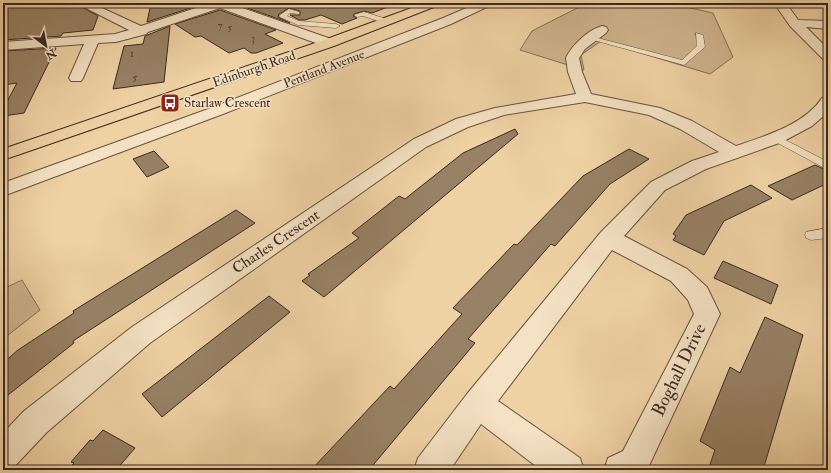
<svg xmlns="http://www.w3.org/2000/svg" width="831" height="473" font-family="'IM FELL Double Pica',serif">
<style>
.green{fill:#d0b58e;stroke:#856f58}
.building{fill:#988165;stroke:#3a2921}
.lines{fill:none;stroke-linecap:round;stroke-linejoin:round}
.lane-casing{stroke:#675342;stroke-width:1}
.street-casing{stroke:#675342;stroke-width:2}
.primary-casing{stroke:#3a2921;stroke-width:2}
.lane{fill:#f5e2c4;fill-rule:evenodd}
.street{fill:#f5e2c4;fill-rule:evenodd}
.primary{fill:#efd2a4;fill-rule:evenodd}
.labels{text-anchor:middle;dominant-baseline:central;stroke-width:3;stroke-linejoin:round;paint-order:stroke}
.far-number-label{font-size:11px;fill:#523f32}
.far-street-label{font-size:13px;fill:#3a2921;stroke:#f5e2c4}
.far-poi-label{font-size:13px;fill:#3a2921;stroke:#f5e2c4;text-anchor:start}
.street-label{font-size:15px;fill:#3a2921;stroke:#f5e2c4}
.near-street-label{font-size:18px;fill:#3a2921;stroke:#f5e2c4}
</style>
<rect width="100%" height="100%" fill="#efd2a4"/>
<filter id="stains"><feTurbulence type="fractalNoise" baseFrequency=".005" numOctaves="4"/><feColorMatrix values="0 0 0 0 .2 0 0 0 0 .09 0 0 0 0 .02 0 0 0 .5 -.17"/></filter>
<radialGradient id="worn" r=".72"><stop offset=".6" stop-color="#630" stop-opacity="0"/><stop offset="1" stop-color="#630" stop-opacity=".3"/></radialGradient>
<g class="green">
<path d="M587,3h82l44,10 20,44 -23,17 -109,-33 -20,14 3,15 -64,-20 12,-19z"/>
<path d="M22,280l18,30 -37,29v-50z"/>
</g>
<g class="building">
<path d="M3,3h72l23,13 -5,14 -30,3 -2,3 -58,4z"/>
<path d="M143,3h63l-59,19 3,-14z"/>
<path d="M233,3h159l1,2 -21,8 -8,-2 -10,3 -1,2 4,2 -15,6 -21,-9 -16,5h-6l-9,-5h10v-4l-11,-3 -10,6 -1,3 12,6z"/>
<path d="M220,10l56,20 -11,4 18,9 -27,10h-5l-7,-5 -15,5 -28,-17 -6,1 -20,-13z"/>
<path d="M170,26l-6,56 -51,7 11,-43 19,-2 2,-8z"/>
<path d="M56,48l-32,65 -21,3v-7l14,-26 -14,2v-34z"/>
<path d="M515,129l3,5 -194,163 -22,-16 8,-6 -2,-1 51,-36 -7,-5 47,-37 6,3 58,-46z"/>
<path d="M629,149l20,10 -39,25 -55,62 -4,-2 -83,95 7,4 -106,127h-58l79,-84 4,3 68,-75 -9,-6 61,-64 3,1 66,-69z"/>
<path d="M154,151l15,16 -22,10 -14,-18z"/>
<path d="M815,165l13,6v12l-36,17 -24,-14z"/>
<path d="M751,185l21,13 -48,23 -20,34 -31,-15 3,-4 -3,-2 13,-19z"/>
<path d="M236,210l19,13 -182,118 1,2 -71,56v-36l15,-13 56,-37 -1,-2z"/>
<path d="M723,261l55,24 -7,19 -57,-26z"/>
<path d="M269,296l21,16 -128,105 -20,-23z"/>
<path d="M765,317l38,18 -40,135h-55l7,-20 -15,-9 30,-74 10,6z"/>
<path d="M103,430l32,18 -19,22h-48l6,-7 -3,-1 19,-22 3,1z"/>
</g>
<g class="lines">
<defs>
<g id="lane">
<path d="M289,9l10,3v2l-9,-1 -3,3 12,5 37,3 4,2 -4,2 -38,-3 -18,-8v-2z"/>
<path d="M364,12l26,8 1,2 -4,2 -24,-8 -6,1 -3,-2z"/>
<path d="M696,33l7,2 2,12 -21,18 -98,-27 4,-2 92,24 15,-14z"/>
<path d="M776,135l52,27v8l-56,-30 -1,-2z"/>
<path d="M828,228v10l-17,2 -5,-2 -1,-3 1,-3z"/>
</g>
<g id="street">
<path d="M76,3h15l50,23 70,-23h17l106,37 2,3 -2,3h-10l-104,-38 -72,24 -2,2 -30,8 -18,1 -15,35 -2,3h-10l-2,-3 15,-34 -81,6v-8l112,-8 14,-4z"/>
<path d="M478,3h15l-2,2 -40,19 -228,90 -220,82v-13l208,-75 232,-90z"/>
<path d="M774,3h12l12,17 30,1v8l-22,-2 22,22v11l-5,-1 -33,-33z"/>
<path d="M602,26l4,1 2,3 -2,3 -21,16 -6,9 3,14 9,22 69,14 32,13 44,25c29,-10 68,-21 86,-48l6,-2v16l-16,14 -30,16 -76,27 -41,21 -41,46 63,33 20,18 13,27 -73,156h-43l4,-12 15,-7 71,-137 -6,-14 -17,-19 -59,-31 -114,151 82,57 4,12h-43l-60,-46 -31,46h-36l4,-12 49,-64 134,-162 50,-50 41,-21 27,-9 -39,-23 -31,-14 -64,-13 -81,13 -36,12 -42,20 -276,196 -104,90 -32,34 -11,3v-37l21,-22 108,-84 282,-188 42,-20 39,-11 81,-14 -8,-22 -2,-14c6,-13 22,-28 36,-32z"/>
</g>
<path id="primary" d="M425,3h16l-2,2 -105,41 -331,114v-11l321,-109z"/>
</defs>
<use href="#lane" class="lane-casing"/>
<use href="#street" class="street-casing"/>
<use href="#primary" class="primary-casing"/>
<use href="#lane" class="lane"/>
<use href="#street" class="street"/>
<use href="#primary" class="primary"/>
</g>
<defs>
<symbol id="bus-square" viewBox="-11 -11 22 22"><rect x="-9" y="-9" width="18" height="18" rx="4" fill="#8f2418" stroke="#f5e2c4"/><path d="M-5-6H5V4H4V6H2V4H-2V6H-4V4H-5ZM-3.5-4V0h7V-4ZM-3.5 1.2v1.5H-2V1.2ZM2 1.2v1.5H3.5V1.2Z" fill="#fff"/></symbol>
</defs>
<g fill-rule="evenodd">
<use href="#bus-square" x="159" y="92" width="22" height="22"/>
</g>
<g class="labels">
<g class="far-number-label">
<text x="220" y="25">7</text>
<text x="230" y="27">5</text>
<text x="253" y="38">3</text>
<text x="132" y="53">1</text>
<text x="135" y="77">5</text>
</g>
<g class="far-street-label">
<text transform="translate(254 69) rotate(-19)">Edinburgh Road</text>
<text transform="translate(324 69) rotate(-21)">Pentland Avenue</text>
</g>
<g class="far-poi-label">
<text x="184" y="103">Starlaw Crescent</text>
</g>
<g class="street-label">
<text transform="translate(276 242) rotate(-34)">Charles Crescent</text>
</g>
<g class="near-street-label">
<text transform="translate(679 370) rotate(-64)">Boghall Drive</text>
</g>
</g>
<rect width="831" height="473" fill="none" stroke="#efd2a4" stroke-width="16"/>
<rect x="4" y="4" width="823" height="465" fill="none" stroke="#3a2921" stroke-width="2"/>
<rect x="8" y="8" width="815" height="457" fill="none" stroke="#3a2921"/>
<g transform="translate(46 46) rotate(148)" stroke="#f5e2c4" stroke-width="3" paint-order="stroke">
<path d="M0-3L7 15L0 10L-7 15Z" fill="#3a2921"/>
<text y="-6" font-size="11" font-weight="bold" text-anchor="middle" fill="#3a2921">N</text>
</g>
<rect width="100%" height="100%" filter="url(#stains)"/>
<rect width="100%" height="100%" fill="url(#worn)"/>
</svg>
